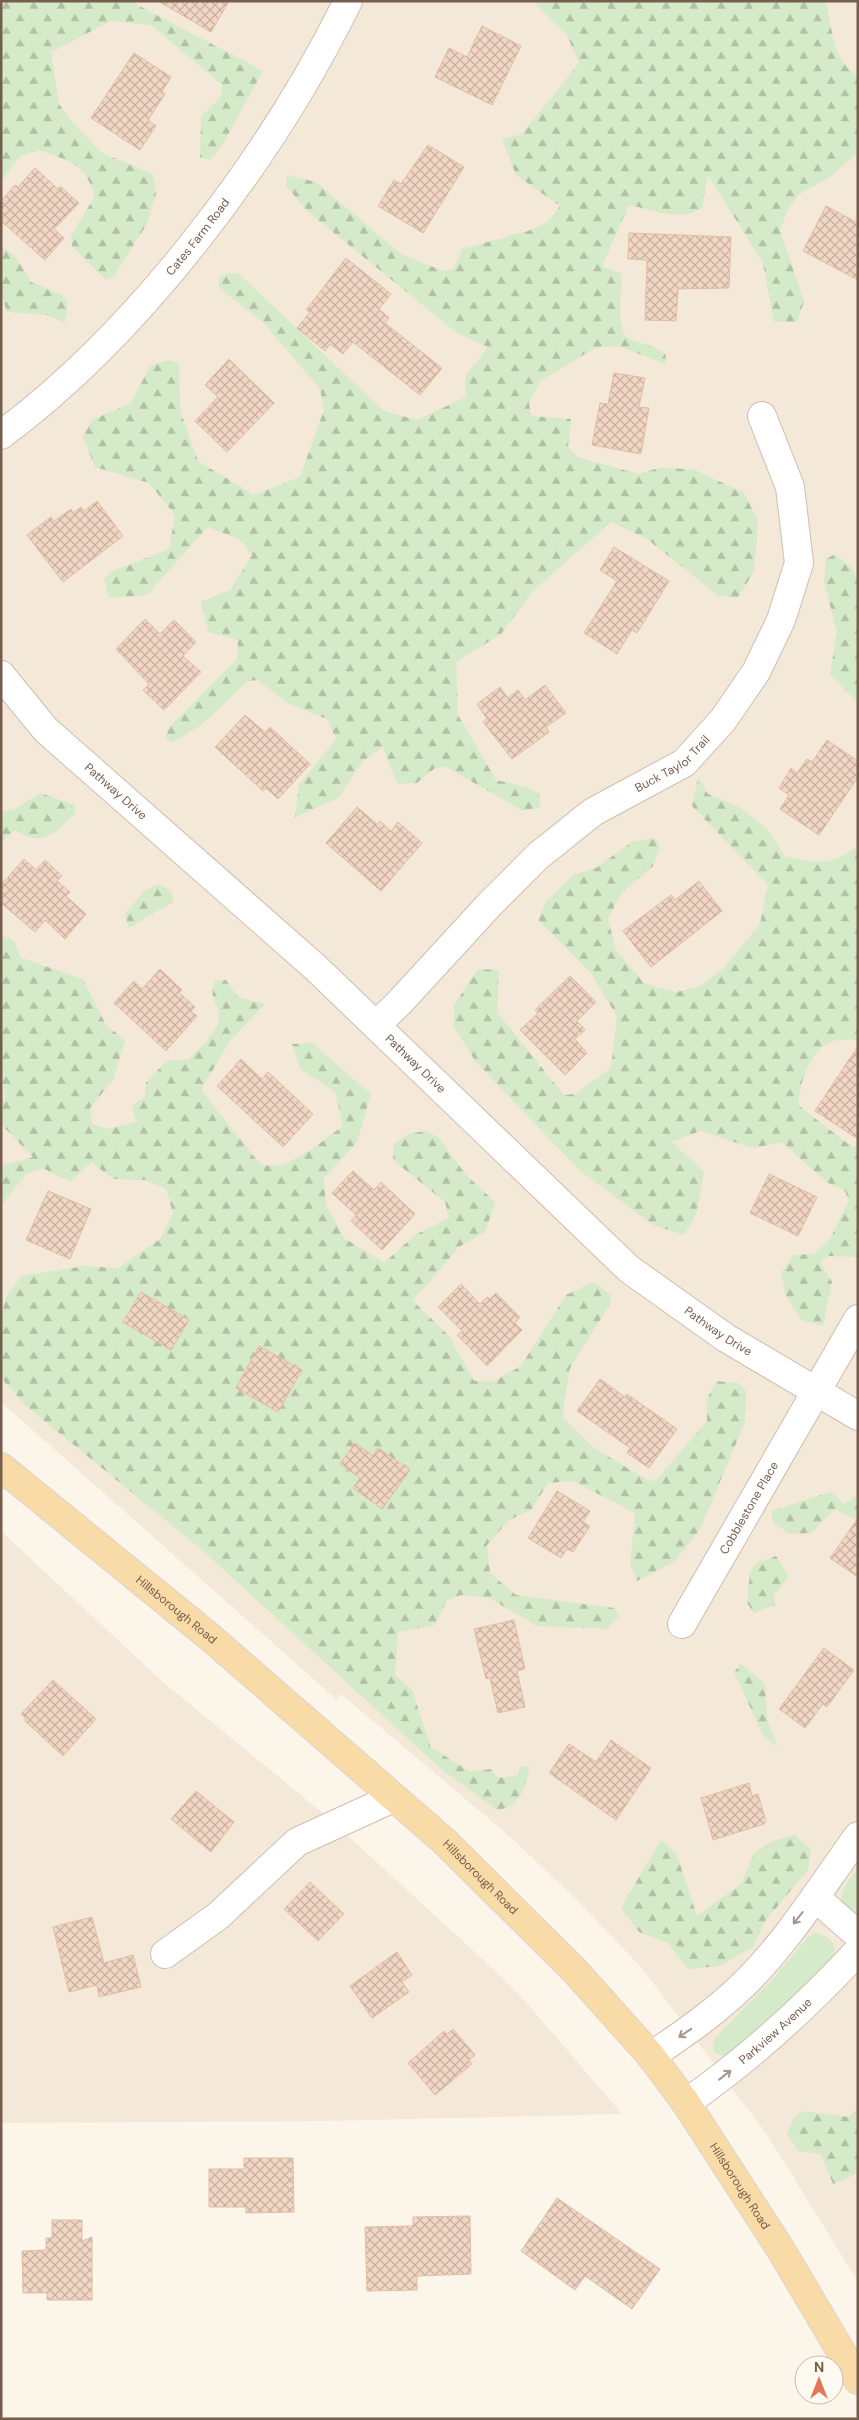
<svg xmlns="http://www.w3.org/2000/svg" width="859" height="2420" font-family="'DM Sans',sans-serif">
<style>
.residential{fill:#f4e8d9}
.green{fill:#d5eac8}
.forest{fill:url(#forest-firs)}
.building{fill:url(#building-cross-hatch);stroke:#e3bda3}
.lines{fill:none;stroke-linecap:round;stroke-linejoin:round}
.minor-casing{stroke:#cebeb0;stroke-width:30}
.major-casing{stroke:#dcd5d1;stroke-width:30}
.minor{stroke:#fff;stroke-width:28}
.major{stroke:#f8dba6;stroke-width:28}
.oneway{stroke:#a7968c}
.labels{text-anchor:middle;dominant-baseline:central;stroke-width:4;stroke-linejoin:round;paint-order:stroke}
.street-label{font-size:12px;fill:#775d4e;stroke:#fef9f1}
</style>
<defs>
<pattern id="forest-firs" width="22" height="20" patternUnits="userSpaceOnUse" patternTransform="scale(1.25)"><rect width="22" height="20" fill="#d5eac8"/><path d="M5 1l3.5 6h-7zM16 11l3.5 6h-7z" fill="#b2c1a5"/></pattern>
<pattern id="building-cross-hatch" width="8" height="8" patternUnits="userSpaceOnUse" patternTransform="scale(1.25)"><rect width="8" height="8" fill="#f1d6c3"/><path d="M0 0l8 8M0 8l8-8" fill="none" stroke="#c8b1a1"/></pattern>
</defs>
<rect width="100%" height="100%" fill="#fcf6ea"/>
<g class="residential">
<path d="M1,1h857v2281l-90,-146 -127,-169 -66,-69 -67,-63 -167,-141 -5,5 -335,-297z"/>
<path d="M1,1531l162,151 161,132 164,150 38,38 96,112 -298,7 -323,2z"/>
</g>
<g class="green">
<path d="M858,1868v44l-11,-3 -6,-11 3,-11z"/>
<path d="M815,1933c14,2 26,13 15,27l-56,54 -47,40 -4,2 -8,-3 -2,-4 2,-11 57,-58 36,-43z"/>
</g>
<g class="forest">
<path d="M1,1h134l1,3 127,67 -40,73 -13,16 -10,-3 1,-40 21,-22v-10l-71,-60 -40,-4 -60,31 8,52 13,18 30,31 51,21 3,20 -9,30 -33,52 -8,4 -34,-34 -1,-11 23,-37c-6,-34 -24,-36 -54,-48l-20,6 -19,25z"/>
<path d="M536,1h290c6,26 6,61 32,75v77l-30,25 -29,16 -12,17 -7,20 24,70 -7,21h-23l-11,-59 -55,-88 -6,33c-23,14 -49,2 -73,-3l-27,61 20,8c0,15 -7,56 6,64 13,7 27,6 38,17l-1,9 -47,-18 -23,2 -55,33 -11,22 2,13 40,3 -3,28 11,11 60,16 23,-7 33,3 49,23 14,28 -4,50 -16,27 -19,-2 -72,-57 -36,-17 -78,69 -32,43 -45,28 2,53 38,65 34,8 9,6 2,13 -18,4 -77,-44 -11,1 -18,15 -20,1 -14,-37 -20,14 -25,37 -43,19 4,-32 37,-46 -9,-20 -40,-16 -29,-23 -10,1 -47,44 -29,18 -7,-6 4,-10 68,-67 1,-20 -30,-8 -7,-30 29,-12 22,-35 -11,-15 -33,-13 -61,68 -38,3 -5,-19 7,-7 58,-23 6,-34 -26,-32 -54,-16 -12,-30 9,-17 39,-17 19,-37 19,-6 10,3 1,47 18,51 56,34 46,-18 24,-67 -4,-21 -57,-67 -44,-34v-11l9,-4 11,1 145,137 33,9 49,-23 -1,-20 23,-30 -31,-14 -150,-122 -21,-25 1,-11 29,7 85,72 42,17 11,-2 8,-20 66,-18 20,-9 12,-16 -44,-31 -14,-36 20,-5 57,-71 -12,-28 -31,-30z"/>
<path d="M1,246l14,10 16,26 31,13 6,8 -3,20 -18,-8 -40,-3 -6,-18z"/>
<path d="M835,554l16,13 7,14v122l-28,-29 7,-42 -13,-50 2,-23z"/>
<path d="M698,777l10,17 31,13 28,22 18,27c34,7 44,11 73,-10v194c-8,0 -20,-1 -28,2 -20,8 -32,44 -31,64l53,41 6,-2v112l-30,-1 -8,6 12,20 -9,44 -22,-6 -16,-26 -4,-21 12,-18 21,-1 16,-15 19,-39 -4,-9 -19,-9 -44,-40 -29,6 -53,-17 -28,11 32,30 -8,43 -12,20 -31,-10 -74,-55 -103,-108 -22,-35v-22l24,-36 21,1 -2,42 67,83 11,-1 36,-26 6,-52 -27,-44 -52,-52 8,-19 29,-27 21,-6 36,-26 23,-4 5,9 -7,19 -31,26 -14,27 8,31 29,34 31,8 23,-5 25,-19 36,-44 8,-39 -76,-79z"/>
<path d="M40,793l35,12v9c-22,19 -31,34 -60,16l-14,12v-31l12,-1z"/>
<path d="M159,884l12,7 3,10 -45,27 -4,-14 19,-23z"/>
<path d="M1,935l13,6 7,17 62,21 23,46 19,15 -12,40 -23,28 2,16 16,5 28,-7 -4,-16 13,-9 1,-15 21,-21 22,-2c10,-11 28,-25 30,-41 2,-15 -12,-16 -4,-37l11,-1 12,17 27,7 -35,37 -29,49 59,74c29,9 60,-22 83,-38l-8,-34 -35,-23 -8,-25 20,-1 59,51 -14,48 -33,36 2,27 18,33 40,25 31,-28 34,-17 -4,-16 -52,-42 1,-16 14,-10 17,-3 14,7 27,37 29,27 -10,30 -26,15 -46,54 36,35 25,45h20l27,-15 45,-71 28,-13 17,13 -1,9 -40,64 -7,42 1,9 30,29 55,33 9,-3 49,-57v-22l9,-18 22,2 8,8 -1,31 -45,107 -26,33 -37,19 -7,-16 5,-52 -62,-32 -25,2 -17,27 -22,10 -22,25 3,28 26,22 98,13 5,8 -12,13 -70,-3 -48,-28 -28,-3 -14,5 -12,25 -37,7 -3,43 17,15 19,57 39,25 21,-3 6,9 21,-3 2,-9 10,1c-6,22 -8,37 -32,44l-58,-43 -239,-219 -175,-143 -25,-28v-59l5,-23 16,-20 62,-10 34,2 42,-29 13,-26 -7,-24 -21,-9 -32,-1 -22,-17 -21,20 -27,-14 -17,6 -25,32v-40l32,-9 -32,-33v-21l5,-7 -5,-17z"/>
<path d="M831,1492l13,12 14,-9v26l-23,-12 -24,24 -22,1 -16,-12 -2,-11z"/>
<path d="M776,1556l13,20 -15,19 1,10 -21,8 -7,-10 3,-31 6,-9z"/>
<path d="M741,1664l24,20 2,35 11,29 -15,-13 -29,-63z"/>
<path d="M794,1835l17,14 -3,21 -42,50 -13,27 -34,19 -31,3 -20,-26 -29,-11 -18,-24 40,-68 16,15 20,61 44,-32 13,-31 19,-12z"/>
<path d="M858,2107v63l-6,6 -19,8 -12,-30 -22,-3 -12,-17 8,-18 10,-5 44,6z"/>
</g>
<g class="building">
<path d="M158,1h71l-18,31z"/>
<path d="M482,26l39,20 -29,59 -57,-28 14,-29 18,9z"/>
<path d="M134,53l37,24 -9,15 3,2 -17,26 8,6 -16,24 -49,-32z"/>
<path d="M428,145l36,22 -41,66 -45,-27 16,-26 7,4z"/>
<path d="M35,168l23,21 2,-3 19,17 -25,26 10,9 -19,22 -44,-39v-20l14,-16 3,2z"/>
<path d="M826,206l32,17v57l-55,-29z"/>
<path d="M629,233l102,4 -2,51 -51,1 -2,32 -31,-1 2,-60 -19,-1z"/>
<path d="M346,258l45,36 -12,15 10,9 -4,5 57,45 -22,27 -67,-53 -10,12 -13,-10 -5,7 -28,-23 13,-16 -4,-2z"/>
<path d="M229,359l45,44 -47,49 -32,-31 23,-24 -13,-12z"/>
<path d="M614,373l31,5 -6,29 10,1 -8,46 -49,-9 8,-42 8,1z"/>
<path d="M97,501l26,35 -60,46 -36,-47 24,-18 3,4 17,-12 2,4 8,-6 3,4z"/>
<path d="M614,547l55,34 -32,52 -5,-3 -15,24 -33,-21 33,-52 -17,-11z"/>
<path d="M145,619l15,15 14,-14 22,22 -13,14 18,16 -37,38 -21,-20 6,-6 -33,-35z"/>
<path d="M545,685l21,28 -20,14 3,5 -37,27 -29,-37 4,-3 -10,-15 23,-17 8,11 10,-8 7,10z"/>
<path d="M245,715l20,17 5,-5 40,37 -32,35 -12,-11 -3,3 -48,-44z"/>
<path d="M827,740l31,21v16l-39,58 -39,-26 9,-14 -10,-7 12,-20 6,5 10,-14 5,3z"/>
<path d="M357,807l20,17 3,-3 11,10 7,-9 24,21 -41,48 -55,-48z"/>
<path d="M24,859l12,11 9,-10 17,16 -5,5 13,11 -4,4 20,18 -21,25 -20,-19 -10,12 -34,-29v-18z"/>
<path d="M699,881l23,30 -71,56 -28,-36 48,-36 4,5z"/>
<path d="M160,969l22,21 -3,2 16,15 -4,4 6,5 -31,35 -52,-48 20,-22 8,8z"/>
<path d="M570,976l26,26 -19,19 8,9 -10,9 12,14 -22,22 -45,-45 18,-17 -3,-3z"/>
<path d="M858,1046v93l-43,-28z"/>
<path d="M241,1059l21,20 6,-7 45,42 -30,33 -66,-61z"/>
<path d="M353,1171l21,19 7,-8 34,32 -33,36 -31,-29 5,-6 -24,-22z"/>
<path d="M769,1174l48,23 -19,39 -48,-23z"/>
<path d="M48,1191l43,18 -21,50 -44,-19z"/>
<path d="M461,1284l19,20 7,-7 3,2 6,-6 24,24 -5,6 7,7 -35,36 -30,-31 5,-4 -24,-24z"/>
<path d="M141,1292l48,28 -18,30 -48,-28z"/>
<path d="M259,1346l43,24 -24,42 -42,-24z"/>
<path d="M600,1379l25,18 2,-3 50,35 -28,39 -22,-15 3,-5 -53,-37z"/>
<path d="M355,1443l18,13 5,-8 32,22 -28,39 -29,-21 7,-10 -20,-14z"/>
<path d="M557,1491l33,20 -7,11 7,4 -17,26 -6,-3 -6,9 -33,-20z"/>
<path d="M858,1518v59l-28,-19z"/>
<path d="M514,1620l11,49 -8,2 8,36 -27,6 -8,-35 -4,1 -12,-50z"/>
<path d="M824,1648l30,22 -27,37 -4,-3 -18,24 -26,-19z"/>
<path d="M53,1680l43,39 -33,37 -38,-35 1,-2 -5,-5z"/>
<path d="M611,1740l40,28 -35,52 -67,-47 20,-29 27,18z"/>
<path d="M749,1783l3,13 6,-2 8,27 -2,3 -51,16 -12,-42z"/>
<path d="M196,1791l38,31 -23,30 -40,-33z"/>
<path d="M310,1882l34,32 -26,27 -34,-32z"/>
<path d="M92,1917l12,46 29,-8 8,32 -42,10 -2,-12 -28,7 -16,-65z"/>
<path d="M397,1952l15,23 -10,7 7,10 -37,26 -22,-32z"/>
<path d="M453,2029l22,26 -6,5 3,4 -37,31 -27,-32 36,-32 3,3z"/>
<path d="M244,2158h49l1,54 -48,1v-6h-37v-38h35z"/>
<path d="M557,2198l103,71 -28,40 -47,-33 -10,14 -54,-39z"/>
<path d="M470,2216l1,58 -54,2v14l-50,1 -2,-64 48,-1v-9z"/>
<path d="M52,2220h30v21l10,-4v63h-45v-7h-24l-1,-42 24,-1v-12h6z"/>
</g>
<g class="lines">
<defs>
<g id="minor">
<path id="s1" d="M1,435c139,-103 271,-279 347,-434"/>
<path id="s2" d="M1,675l45,55 270,238 313,301 97,69 132,78"/>
<path id="s3" d="M376,1025l23,-22 91,-99 48,-48 55,-44 91,-49 39,-43 33,-48 25,-52 18,-57 -9,-76 -28,-71"/>
<path id="s4" d="M682,1624l176,-305"/>
<path d="M815,1897l43,38"/>
<path d="M165,1954l53,-38 79,-74 96,-44"/>
<path d="M651,2056c31,-21 63,-43 90,-69 46,-44 80,-100 117,-151"/>
<path id="s5" d="M686,2103c63,-44 120,-96 172,-152"/>
</g>
<g id="major">
<path id="s6" d="M1,1467l210,171 233,203 131,130 76,85 35,47 95,147 77,130"/>
</g>
</defs>
<use href="#minor" class="minor-casing"/>
<use href="#major" class="major-casing"/>
<use href="#minor" class="minor"/>
<use href="#major" class="major"/>
</g>
<defs><path id="oneway-shaft" d="M-6 0H5M1.5-3L5.5 0L1.5 3" fill="none" stroke-width="1.6" stroke-linecap="round" stroke-linejoin="round" transform="scale(1.25)"/></defs>
<g class="oneway">
<use href="#oneway-shaft" transform="translate(798 1918) rotate(128)"/>
<use href="#oneway-shaft" transform="translate(685 2033) rotate(146)"/>
<use href="#oneway-shaft" transform="translate(725 2075) rotate(-38)"/>
</g>
<g class="labels">
<g class="street-label">
<text stroke="none"><textPath href="#s1" startOffset="280">Cates Farm Road</textPath></text>
<text stroke="none"><textPath href="#s3" startOffset="398">Buck Taylor Trail</textPath></text>
<text stroke="none"><textPath href="#s2" startOffset="164">Pathway Drive</textPath></text>
<text stroke="none"><textPath href="#s2" startOffset="569">Pathway Drive</textPath></text>
<text stroke="none"><textPath href="#s2" startOffset="974">Pathway Drive</textPath></text>
<text stroke="none"><textPath href="#s4" startOffset="134">Cobblestone Place</textPath></text>
<text stroke="none"><textPath href="#s6" startOffset="226">Hillsborough Road</textPath></text>
<text stroke="none"><textPath href="#s6" startOffset="631">Hillsborough Road</textPath></text>
<text stroke="none"><textPath href="#s5" startOffset="115">Parkview Avenue</textPath></text>
<text stroke="none"><textPath href="#s6" startOffset="1036">Hillsborough Road</textPath></text>
</g>
</g>
<rect width="859" height="2420" fill="none" stroke="#775d4e" stroke-width="5"/>
<g transform="translate(819 2380)"><circle r="24" fill="#fef9f1" stroke="#c8bbb0"/>
<path d="M0-4L9 19L0 12L-9 19Z" fill="#e17754"/>
<text y="-8" font-size="14" font-weight="bold" text-anchor="middle" fill="#775d4e">N</text>
</g>
</svg>
